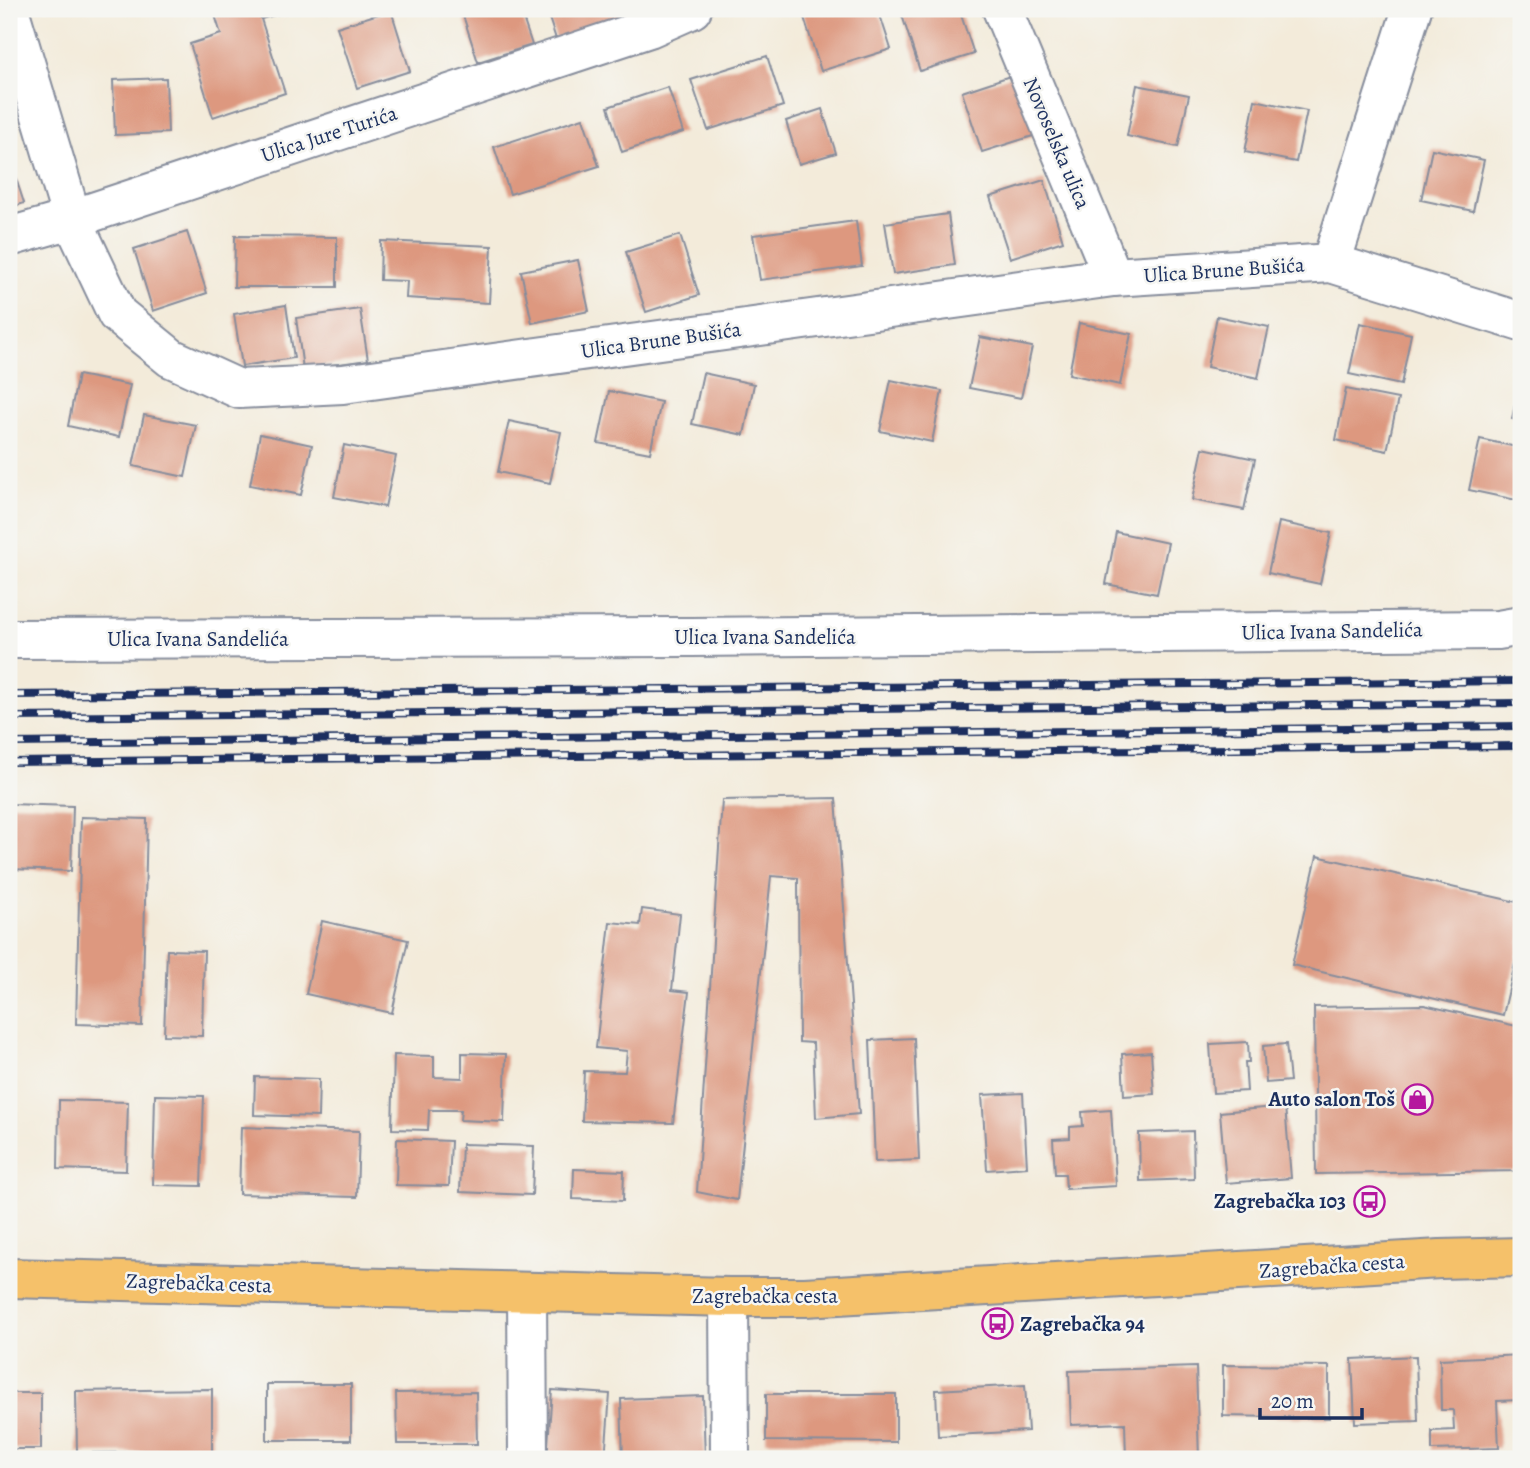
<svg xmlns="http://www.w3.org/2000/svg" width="1530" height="1468" font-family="Alegreya,serif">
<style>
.building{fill:#dd987f}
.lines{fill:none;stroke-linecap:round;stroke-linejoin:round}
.minor-casing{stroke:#878d9c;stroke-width:42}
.major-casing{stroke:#878d9c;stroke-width:42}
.minor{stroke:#fff;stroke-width:38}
.major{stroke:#f5c16b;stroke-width:38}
.rail-casing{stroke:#1b2f5e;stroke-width:8}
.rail{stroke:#f6f6f2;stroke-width:5;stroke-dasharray:16;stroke-linecap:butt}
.labels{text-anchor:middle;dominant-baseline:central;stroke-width:5;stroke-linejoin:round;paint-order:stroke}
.street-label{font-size:21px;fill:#1b2f5e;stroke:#f6f6f2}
.poi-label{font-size:21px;font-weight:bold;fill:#1b2f5e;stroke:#f6f6f2;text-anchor:end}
</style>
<rect width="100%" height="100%" fill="#f6f6f2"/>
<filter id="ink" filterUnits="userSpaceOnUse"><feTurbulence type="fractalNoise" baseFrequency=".0143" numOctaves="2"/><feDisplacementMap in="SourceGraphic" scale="14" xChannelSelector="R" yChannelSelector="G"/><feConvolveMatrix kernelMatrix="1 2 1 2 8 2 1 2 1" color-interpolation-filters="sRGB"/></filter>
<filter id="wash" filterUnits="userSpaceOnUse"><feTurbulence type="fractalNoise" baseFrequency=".00686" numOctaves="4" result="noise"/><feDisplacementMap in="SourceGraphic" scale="28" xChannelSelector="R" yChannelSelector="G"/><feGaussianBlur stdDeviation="1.57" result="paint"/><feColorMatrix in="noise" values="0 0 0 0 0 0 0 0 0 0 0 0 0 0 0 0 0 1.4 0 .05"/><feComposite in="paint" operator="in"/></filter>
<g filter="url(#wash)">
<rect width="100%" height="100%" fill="#f3ebda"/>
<g id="blocks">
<g class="building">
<path d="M213,9h63l2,5 -17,5 24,74 -72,24 -23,-73 31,-10z"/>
<path d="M461,9h59l12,36 -54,17z"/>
<path d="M546,9h75l3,9 -68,21z"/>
<path d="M808,9h70l13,40 -70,22 -19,-60z"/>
<path d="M900,9h59l15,45 -54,17z"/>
<path d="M391,10l19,61 -53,17 -20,-61z"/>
<path d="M767,56l16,50 -75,24 -17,-50z"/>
<path d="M1016,74l20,61 -54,17 -20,-60z"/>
<path d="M166,78l2,55 -53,2 -2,-55z"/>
<path d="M1137,85l52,10 -11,52 -51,-11z"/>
<path d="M668,87l15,45 -61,20 -14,-45z"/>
<path d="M1255,100l52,11 -11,51 -51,-10z"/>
<path d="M822,109l14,44 -37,11 -13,-43z"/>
<path d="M583,118l16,48 -89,28 -16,-47z"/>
<path d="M1432,149l52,11 -11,51 -52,-11z"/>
<path d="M9,157l15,46 -15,5z"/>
<path d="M1044,180l19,61 -53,17 -20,-61z"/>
<path d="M948,214l7,51 -62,9 -8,-51z"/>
<path d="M856,221l6,45 -102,14 -7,-45z"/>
<path d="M187,232l20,61 -54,18 -19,-62z"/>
<path d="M680,235l19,60 -53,17 -20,-60z"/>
<path d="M235,236l102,1v50h-103z"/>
<path d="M381,241l111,5 -3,57 -83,-5 1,-17 -27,-1z"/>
<path d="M578,260l11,51 -57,12 -11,-52z"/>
<path d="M286,305l8,53 -52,8 -8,-52z"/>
<path d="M360,309l8,51 -65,9 -7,-51z"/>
<path d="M1217,316l52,11 -11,51 -51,-11z"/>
<path d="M1079,323l52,11 -11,51 -51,-11z"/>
<path d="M1360,323l51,11 -10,51 -52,-11z"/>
<path d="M980,337l52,10 -11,51 -52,-10z"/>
<path d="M703,373l51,11 -10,51 -52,-11z"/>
<path d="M78,375l52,10 -11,52 -51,-11z"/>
<path d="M1520,379h1v42l-9,-2z"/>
<path d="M891,380l51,11 -10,51 -52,-11z"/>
<path d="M1346,389l52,10 -11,52 -51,-11z"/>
<path d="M609,391l52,11 -11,51 -52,-10z"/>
<path d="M144,415l52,10 -11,52 -52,-11z"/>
<path d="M509,421l52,11 -11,51 -52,-11z"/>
<path d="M260,434l52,11 -11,50 -51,-10z"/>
<path d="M1480,439l41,9v53l-52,-11z"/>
<path d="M344,445l52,11 -11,51 -51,-10z"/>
<path d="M1203,448l52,11 -11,51 -52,-10z"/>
<path d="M1279,522l52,11 -11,51 -52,-11z"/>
<path d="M1116,532l52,11 -11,51 -51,-10z"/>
<path d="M836,798l23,316 -43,4 -3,-75 -14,-1 -1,-164 -27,-2 -34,324 -40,-8 25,-392z"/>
<path d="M9,804l64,2 -2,65 -62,-2z"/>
<path d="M81,817l66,2 -5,207 -66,-2z"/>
<path d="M1317,856l204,47v35l-18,77 -211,-50z"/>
<path d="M642,909l38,5 -8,76 17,2 -16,131 -91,-2 2,-50 41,1 2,-21 -31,-3 14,-126 30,3z"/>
<path d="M322,921l86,19 -16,73 -86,-19z"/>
<path d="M167,950l37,1 -2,85 -38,-1z"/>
<path d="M1424,1005l97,22v144l-205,3 -2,-167z"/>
<path d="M914,1038l5,122 -44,2 -5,-122z"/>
<path d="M1248,1042l1,20h-4l2,29 -34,2 -3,-49z"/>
<path d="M1286,1044l4,37 -24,2 -3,-37z"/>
<path d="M1151,1052l3,42 -30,2 -2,-42z"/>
<path d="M462,1053l44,1 -2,68 -44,-2 1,-10h-32l-1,20 -36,-1 2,-74 40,1v21l28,1z"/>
<path d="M255,1077l64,2 -1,38 -64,-2z"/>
<path d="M1023,1093l4,74 -40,3 -5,-75z"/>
<path d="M155,1095l49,1 -3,90 -48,-1z"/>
<path d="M59,1100l69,2 -2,69 -68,-2z"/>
<path d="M1285,1106l6,72 -65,5 -6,-71z"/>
<path d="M1111,1110l5,76 -50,3 -1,-15h-10l-2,-35 17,-1v-11l13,-1 -1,-14z"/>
<path d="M241,1127l118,4 -2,66 -118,-3z"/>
<path d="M1193,1131l1,48 -54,2 -1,-48z"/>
<path d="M397,1139l54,2 -2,45 -53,-1z"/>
<path d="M462,1144l72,2 -2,49 -72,-3z"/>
<path d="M574,1169l50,2 -1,30 -50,-2z"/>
<path d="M1521,1355v69h-2l-1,-24 -21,1 2,47 -67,2v-19l22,-1 -1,-20h-12l-1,-51z"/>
<path d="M1416,1356l2,65 -63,2 -3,-64z"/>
<path d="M1223,1365l106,1v52l-106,-2z"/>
<path d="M1196,1367l3,92h-73l-1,-36 -54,2 -2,-54z"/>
<rect x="267" y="1384" width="84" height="56"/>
<path d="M1025,1385l3,46 -90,5 -2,-46z"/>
<path d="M212,1389v63l-135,1 -1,-62z"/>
<path d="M552,1390l58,4 -5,65h-58z"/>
<path d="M476,1392l1,52h-80l-1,-51z"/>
<rect x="9" y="1393" width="32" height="56"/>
<path d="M766,1394h130v48l-130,-1z"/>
<path d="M703,1396l2,63h-82l-2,-60z"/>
</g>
</g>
</g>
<g filter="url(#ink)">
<use href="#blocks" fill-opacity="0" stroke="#878d9c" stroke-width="2"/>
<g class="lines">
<defs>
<g id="minor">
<path d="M9,9l63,210 45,95 54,44 68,31 104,-5 770,-107 218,-14 190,59"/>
<path d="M1002,9l111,268"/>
<path d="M9,237l63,-18 577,-191 43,-19"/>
<path d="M1331,263l81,-254"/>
<path d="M9,639l682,-2 807,-7 23,-4"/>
<path d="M527,1292l1,167"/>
<path d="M729,1297l1,162"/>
</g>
<path id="major" d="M9,1278l720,19h76l635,-38 81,-2"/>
</defs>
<use href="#minor" class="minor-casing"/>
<use href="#major" class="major-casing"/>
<use href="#minor" class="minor"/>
<use href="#major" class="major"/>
<defs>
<g id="rail">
<path d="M9,695l1512,-14"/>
<path d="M9,717l1512,-14"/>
<path d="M9,743l1512,-17"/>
<path d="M9,762l1512,-16"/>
</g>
</defs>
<use href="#rail" class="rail-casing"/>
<use href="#rail" class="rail"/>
</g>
</g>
<defs>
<symbol id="shop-ring" viewBox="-11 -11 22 22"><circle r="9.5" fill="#f6f6f2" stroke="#b5179e" stroke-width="1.5"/><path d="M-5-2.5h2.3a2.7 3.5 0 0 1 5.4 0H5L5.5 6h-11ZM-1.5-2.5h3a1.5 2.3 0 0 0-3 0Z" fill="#b5179e"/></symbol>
<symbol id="bus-ring" viewBox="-11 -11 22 22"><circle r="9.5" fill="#f6f6f2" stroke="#b5179e" stroke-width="1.5"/><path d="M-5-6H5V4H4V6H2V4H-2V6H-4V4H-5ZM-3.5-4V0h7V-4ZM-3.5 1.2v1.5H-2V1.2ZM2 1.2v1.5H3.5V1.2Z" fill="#b5179e"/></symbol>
</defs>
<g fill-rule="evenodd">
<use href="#shop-ring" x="1400" y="1082" width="35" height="35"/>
<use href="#bus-ring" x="1352" y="1184" width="35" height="35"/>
<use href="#bus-ring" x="980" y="1306" width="35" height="35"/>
</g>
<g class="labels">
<g class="street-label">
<text transform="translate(329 134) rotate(-18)">Ulica Jure Turića</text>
<text transform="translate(1057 143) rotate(67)">Novoselska ulica</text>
<text transform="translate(1224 270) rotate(-4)">Ulica Brune Bušića</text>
<text transform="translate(661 340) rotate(-8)">Ulica Brune Bušića</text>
<text transform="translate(1332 631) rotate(-1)">Ulica Ivana Sandelića</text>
<text x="765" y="637">Ulica Ivana Sandelića</text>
<text x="198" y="639">Ulica Ivana Sandelića</text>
<text transform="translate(1332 1266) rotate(-4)">Zagrebačka cesta</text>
<text transform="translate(199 1283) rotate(2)">Zagrebačka cesta</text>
<text x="765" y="1296">Zagrebačka cesta</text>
</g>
<g class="poi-label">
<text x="1395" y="1099">Auto salon Toš</text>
<text x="1346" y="1201">Zagrebačka 103</text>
<text x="1020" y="1324" text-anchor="start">Zagrebačka 94</text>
</g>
</g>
<rect width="1530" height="1468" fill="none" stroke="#f6f6f2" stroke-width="35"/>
<path d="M1260 1408v10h102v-10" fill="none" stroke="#1b2f5e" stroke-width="3.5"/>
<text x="1271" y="1408" font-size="21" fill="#1b2f5e" stroke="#f6f6f2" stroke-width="5" paint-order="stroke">20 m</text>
</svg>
